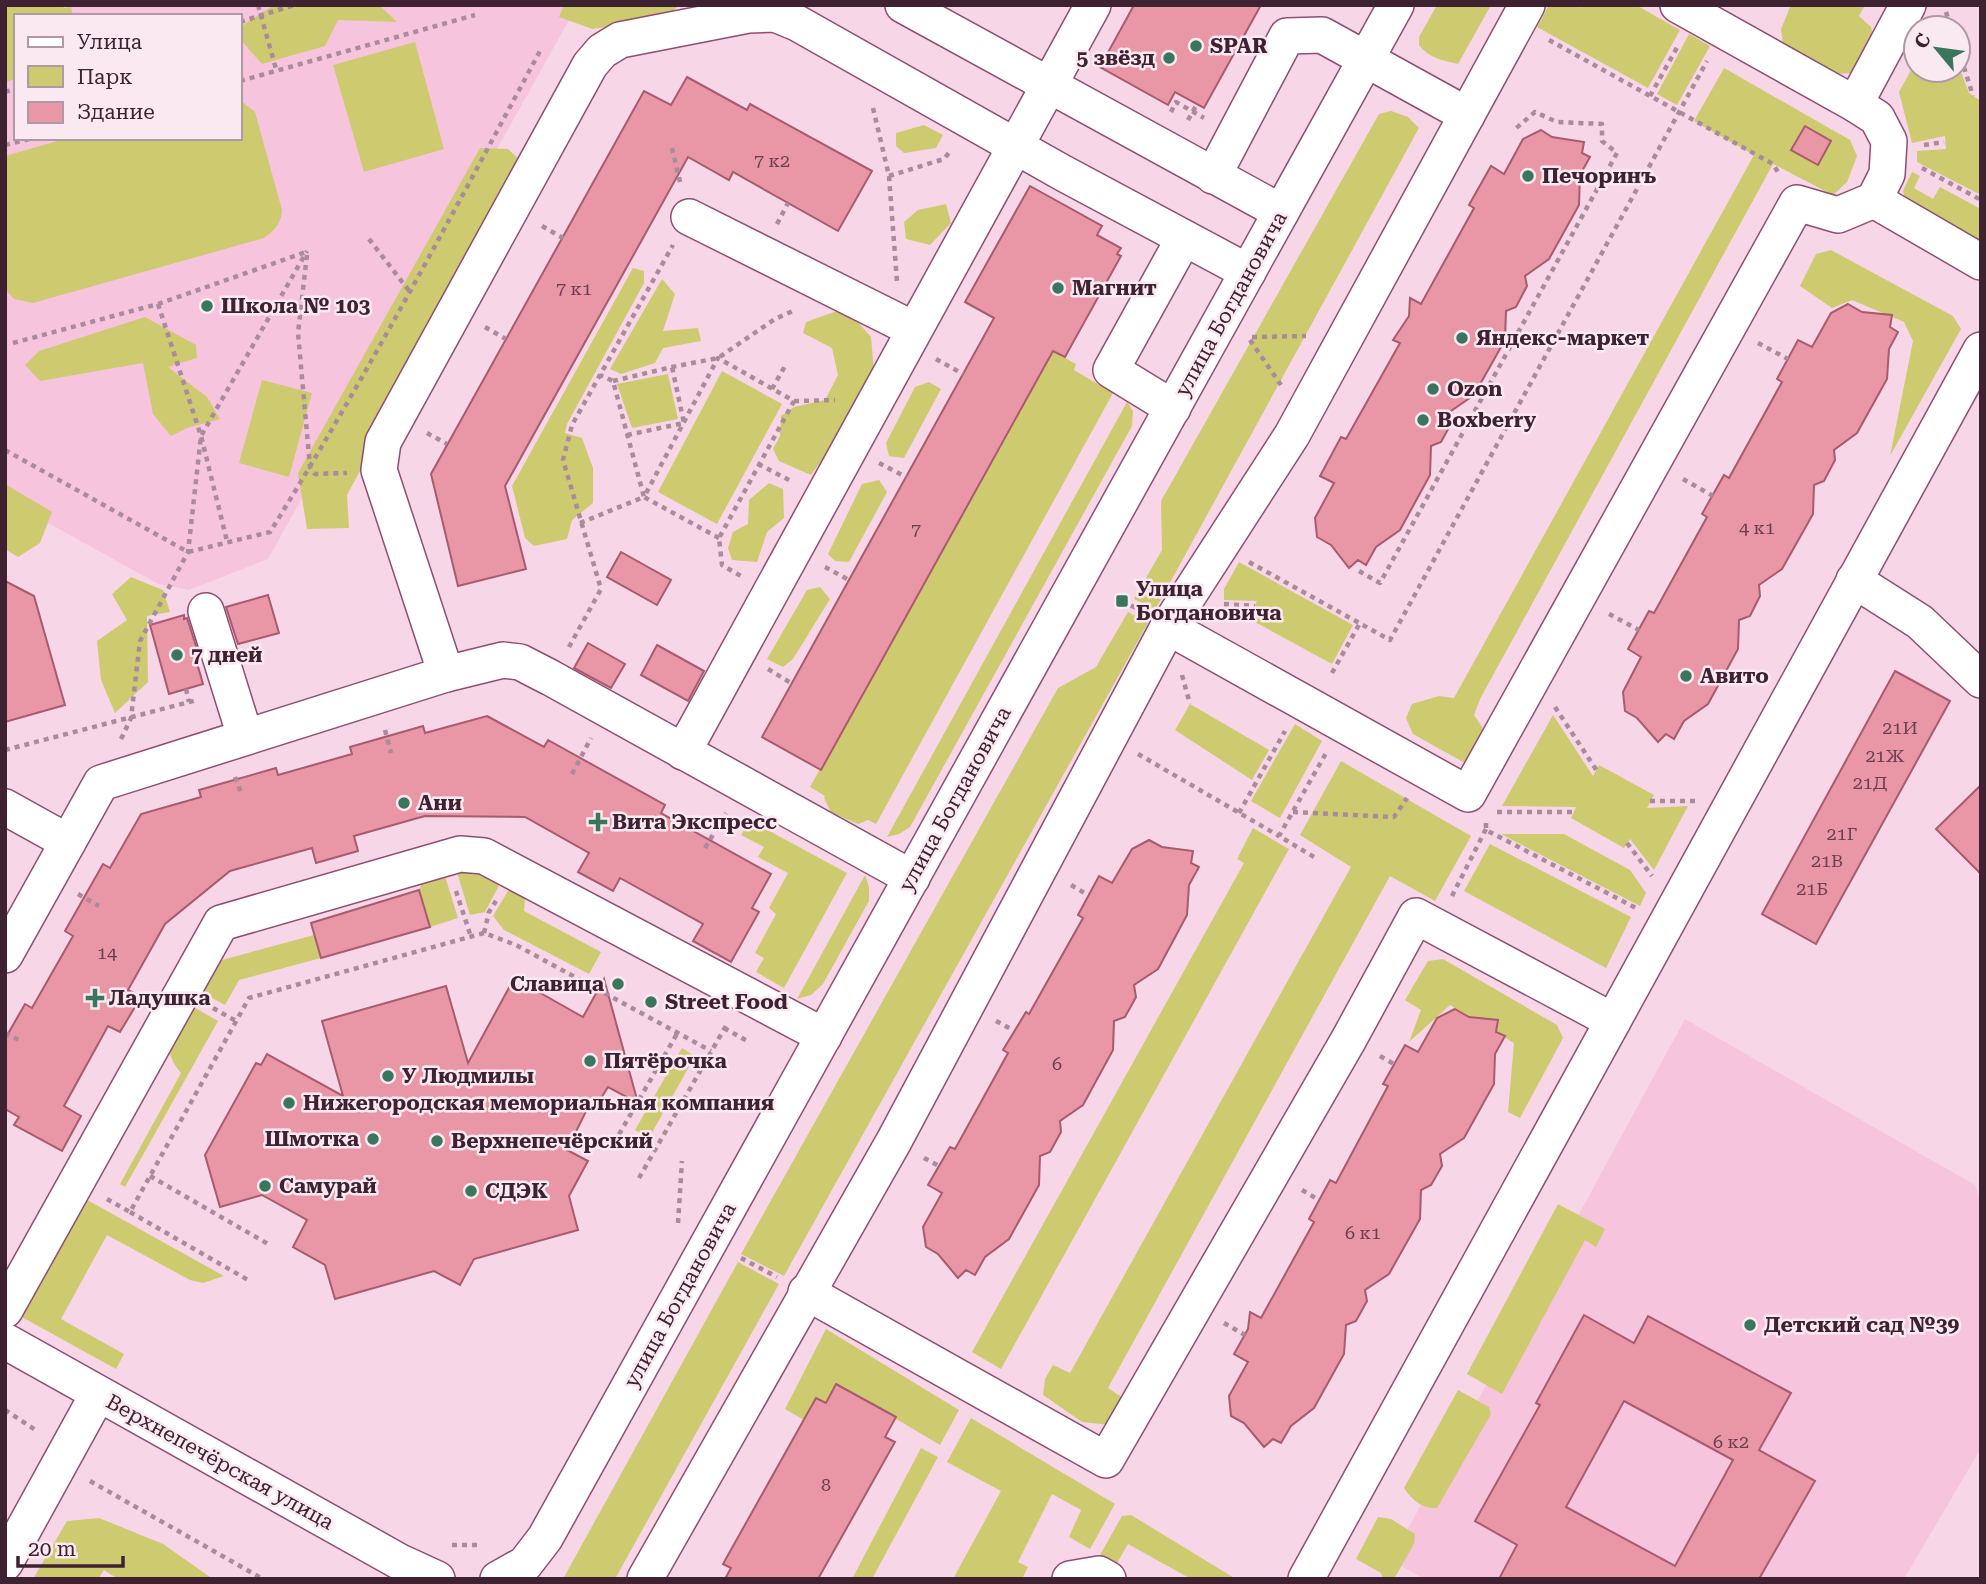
<svg xmlns="http://www.w3.org/2000/svg" width="1986" height="1584" font-family="'Roboto Serif',serif">
<style>
.built{fill:#f7c4de;fill-rule:evenodd}
.green{fill:#ceca70;fill-rule:evenodd}
.building{fill:#e996a7;stroke:#a85b6d;stroke-width:2;fill-rule:evenodd}
.lines{fill:none;stroke-linecap:round;stroke-linejoin:round}
.minor-casing{stroke:#904d73;stroke-width:38}
.path{stroke:#aa8b9b;stroke-width:4.5;stroke-dasharray:5 5;stroke-linecap:butt}
.minor{stroke:#fff;stroke-width:35}
.poi-dot{fill:#3a755e;stroke:#fae9f1;stroke-width:2.5}
.labels{text-anchor:middle;dominant-baseline:central;stroke-width:5;stroke-linejoin:round;paint-order:stroke}
.number-label{font-size:18px;fill:#6a3f4f}
.poi-label{font-size:21px;font-weight:bold;fill:#3f2232;stroke:#fae9f1;text-anchor:start}
.street-label{font-size:21px;fill:#3f2232;stroke:#fae9f1}
</style>
<rect width="100%" height="100%" fill="#f7d7e7"/>
<g class="built">
<path d="M5,5h650l-82,8 -305,546 -79,31 -31,-6 -153,-85zM16,16h224v122h-224z"/>
<path d="M1685,1019l290,166 6,17v246l-77,131h-480l-33,-19z"/>
</g>
<g class="green">
<path d="M5,5h58l1,3 7,-1 2,9h-57v63l-11,3z"/>
<path d="M274,5h105l18,17 -59,-2 -13,26 -63,18 -22,-25v-12z"/>
<path d="M564,5h115l-13,13 -74,11 -33,-12z"/>
<path d="M1437,5h54l-33,59c-16,-4 -29,-6 -39,-19v-8z"/>
<path d="M1549,5h29l1,3 2,-3h55l44,25 -32,58 -111,-61z"/>
<path d="M1791,5h74l-6,11 12,11 3,13 -19,33 -21,1 -51,-30 -2,-15z"/>
<path d="M1689,34l21,12 -33,59 -20,-11z"/>
<path d="M415,42l29,107 -80,23 -31,-107z"/>
<path d="M1916,61v9h42v-6l11,29 12,8v94l-64,-33v-11l29,-2 -1,-13 -33,7 -13,-51z"/>
<path d="M1724,68l126,72 7,16 -10,26 -14,13 -60,-31 -293,535 -6,16 8,12 3,12 -12,20 -10,3 -50,-28 -7,-16 6,-14 27,-8 15,2 300,-543 -60,-34zM1805,127l26,14 -13,24 -26,-15z"/>
<path d="M240,100l15,12 27,98c-1,14 -7,20 -18,28l-231,65 -19,-4 -9,-10v-133l63,-18h172z"/>
<path d="M1391,111l17,6 11,11 -264,482 -21,-11 28,-49 -1,-49 218,-387z"/>
<path d="M924,125l19,10 -7,13 -32,5 -8,-7v-13z"/>
<path d="M480,148l28,1 18,17 -179,329 2,33 -42,1 -9,-56z"/>
<path d="M1912,172l8,4 -6,12 19,11 7,-12 41,22v37l-75,-44 -3,-11z"/>
<path d="M946,204l5,19 -21,22 -24,-6 -2,-17 14,-12z"/>
<path d="M1831,250l122,66 8,13 -71,127 23,-115 -9,-19 -52,-22 -20,8 -32,-22 16,-32z"/>
<path d="M633,268l11,3v12l-77,141 -2,9 17,5 11,30v35l-21,17 -5,19 -33,7 -9,-8 -13,-52z"/>
<path d="M662,279l13,15 -12,37 35,-3 3,13 -38,7 -8,15 -34,11 -11,-5z"/>
<path d="M840,310l16,10 15,17 3,34 -46,81 -17,23 -32,-14 -6,-12 7,-13 1,-20 13,-9 31,-7 13,-25 -6,-27 -29,-15 3,-11z"/>
<path d="M145,317l51,28 1,13 -29,9 39,30 13,22 -33,9 -16,8 -18,-22 -10,-51 -103,18 -15,-16 14,-14z"/>
<path d="M1053,351l23,13 -2,6 39,23 -237,431 -8,-4 -10,4 -27,-12 -7,-14 1,-2 -15,-9z"/>
<path d="M722,371l60,33 -65,120 -59,-32z"/>
<path d="M668,374l10,45 -46,9 -15,-44z"/>
<path d="M262,380l50,13 -23,84 -50,-14z"/>
<path d="M929,382l12,7 -37,69 -15,-2 -3,-13 29,-56z"/>
<path d="M1127,402l6,9 -1,15 -222,401 -11,7 -12,3z"/>
<path d="M879,480l8,12 -38,70 -14,-1 -7,-7 34,-70z"/>
<path d="M769,483l14,6 1,29 -17,14 -10,30 -25,-2 -4,-12 5,-16 15,-8 1,-24z"/>
<path d="M5,484l47,28 -12,31 -22,14 -13,-8z"/>
<path d="M1239,562l114,63 -21,39 -101,-55 21,3 5,-11 -33,-1v-11z"/>
<path d="M131,577l32,13 7,22 -23,4 1,66 -33,31 -14,-33 -4,-39 30,-21 -15,-26z"/>
<path d="M820,587l10,12 -37,60 -10,8 -16,-8 40,-69z"/>
<path d="M1128,612l20,11 -364,653 -43,-22 317,-566 38,-21z"/>
<path d="M1190,704l79,46 -17,30 -77,-50z"/>
<path d="M1553,715l40,61 6,-11 55,30 -7,13 41,-2 -34,64 -24,-31 -6,9 -53,-30 5,-11 -74,-1z"/>
<path d="M1295,724l27,17 -42,77 -29,-17z"/>
<path d="M1341,761l130,75 -36,65 -45,-25 -282,512 18,12 -15,25 -29,-3 -39,-27 2,-16 8,-14 17,8 281,-506 -51,-32z"/>
<path d="M749,820l98,53 -63,115 -28,-16 8,-14 -9,-5 21,-39 -7,-6 19,-35 -30,-16 6,-10 -23,-12z"/>
<path d="M1253,828l36,21 -288,520 -29,-17 272,-489 -7,-4z"/>
<path d="M1501,834h63l66,36 16,23 -6,13z"/>
<path d="M1490,844l141,73 -25,51 -142,-77z"/>
<path d="M455,866l50,8 -20,38 -15,3z"/>
<path d="M443,870l15,48 -28,9 -11,-37 5,-11z"/>
<path d="M865,875l4,12v14l-46,83 -12,11 -14,4z"/>
<path d="M515,879c9,11 11,18 9,32l77,41 -12,22 -85,-44 -11,-14z"/>
<path d="M314,935l7,23 -82,22 -14,25 -29,-16 15,-26z"/>
<path d="M1443,959l114,66 6,13 -43,80 -12,-6 6,-69 -64,-38 -41,37 12,-32 -16,-10 23,-39z"/>
<path d="M188,1004l30,17 -93,166 -5,-3 61,-111c-23,-27 -7,-43 7,-69z"/>
<path d="M682,1048l13,8 -46,82 -14,-8z"/>
<path d="M82,1197l142,79 -21,7 -13,-3 -83,-45 -46,84 63,35 -8,15 -96,-53z"/>
<path d="M1558,1204l47,25 -9,18 -11,-7 -83,154 -35,-20z"/>
<path d="M738,1262l41,22 -164,295h-52z"/>
<path d="M826,1329l133,81 -19,35 -103,-61 -11,19 -10,-5 -12,22 -19,-11z"/>
<path d="M1458,1390l31,17 2,7 -54,94c-15,1 -25,-8 -33,-20z"/>
<path d="M971,1418l144,86 -25,45 -21,-12 12,-27 -29,-16 -34,68 10,5 -6,12h-69l48,-88 -54,-29z"/>
<path d="M921,1448l17,9 -66,122h-20z"/>
<path d="M1131,1515l105,64h-45l-63,-35 -12,21 -16,-10 22,-39z"/>
<path d="M1378,1517l13,2 24,15 -1,10 -20,35h-11l-2,-6 -25,-14z"/>
<path d="M99,1518l64,26 50,35h-95l-14,-9 -6,9h-65l34,-58z"/>
</g>
<g class="building">
<path d="M1134,5h127l-57,103 -29,-16 -7,13 -68,-38z"/>
<path d="M687,77l60,33 3,-6 122,67 -34,60 -105,-59 -4,8 -41,-23 -183,329 21,83 -68,17 -27,-112 213,-383 27,14z"/>
<path d="M1805,126l26,15 -13,24 -27,-15z"/>
<path d="M1541,130l11,7 32,5 -2,11 8,4 -10,18 -1,30 -30,54 -24,17 2,10 -11,21 -10,4 -1,29 -31,55 -23,16 1,11 -11,20 -10,4 -1,29 -30,55 -24,17 -10,18 -8,-5 -9,8 -18,-23 -14,-8 -2,-19 19,-35 -14,-7 21,-39 5,2 54,-96 -7,-3 16,-24 1,-18 11,6 53,-96 -5,-3 22,-39 13,8 19,-35z"/>
<path d="M1030,186l72,40 -5,9 24,13 -4,6 4,2 -56,101 -12,-6 -232,419 -59,-33 232,-419 -29,-16z"/>
<path d="M1848,304l14,8 30,3 -2,12 8,5 -9,17 -2,30 -30,54 -23,17 1,10 -11,21 -10,4 -1,29 -31,55 -23,16 1,11 -10,20 -11,4 -1,29 -30,55 -24,17 -10,18 -8,-5 -8,8 -21,-24 -12,-7 -2,-19 18,-35 -13,-8 21,-38 5,2 53,-96 -5,-3 22,-39 5,3 53,-96 -5,-3 21,-39 14,7 19,-34z"/>
<path d="M621,552l50,28 -14,25 -50,-28z"/>
<path d="M5,581l29,15 31,109 -60,17z"/>
<path d="M268,595l11,38 -41,11 -12,-37z"/>
<path d="M184,615v4l3,-1 12,37 -4,1 8,28 -34,10 -19,-69z"/>
<path d="M588,643l37,21 -14,24 -37,-20z"/>
<path d="M657,645l47,26 -16,30 -47,-26z"/>
<path d="M1895,671l55,30 -134,243 -54,-30z"/>
<path d="M487,716l57,31 4,-7 117,65 -4,8 110,61 -19,34 7,4 -28,50 -38,-21 10,-17 -83,-46 -7,13 -35,-19 11,-19 -64,-36 -100,-1 -71,20 4,15 -42,12 -4,-15 -82,23 -65,53 -37,66 13,7 -21,35 -12,-6 -44,80 17,10 -19,35 -48,-26 5,-8 -14,-8v-70l20,-35 7,4 41,-72 -8,-5 38,-67 7,4 31,-54 60,-17 -2,-7 77,-22 2,7 74,-21 -2,-7 73,-21 2,7z"/>
<path d="M1981,785v89l-45,-45z"/>
<path d="M1149,840l13,7 31,4 -2,12 8,4 -10,18 -2,30 -29,54 -24,16 2,12 -11,20 -11,4 -1,29 -30,55 -23,16 1,11 -11,20 -10,4 -1,29 -30,54 -24,18 -10,18 -9,-5 -8,8 -20,-24 -12,-7 -3,-20 19,-34 -14,-8 22,-38 5,2 53,-96 -5,-3 23,-38 3,2 54,-96 -5,-3 21,-39 13,7 20,-34z"/>
<path d="M419,890l11,37 -109,31 -10,-35z"/>
<path d="M604,979l34,124 -30,-16 -8,13 -10,3 -23,47 21,11 -19,35 9,34 -104,29 -14,26 -26,-14 -99,28 -10,-34 -32,-18 14,-27 -45,-25 -42,12 -15,-52 51,-92 5,2 6,-11 76,42 -21,-75 124,-35 22,77 43,-79 14,7 3,-5 55,31z"/>
<path d="M1455,1009l14,8 29,3 -2,12 9,4 -10,18 -1,30 -30,54 -24,16 2,12 -11,19 -10,5 -1,29 -31,55 -24,16 2,11 -11,20 -10,4 -2,29 -30,54 -23,18 -10,17 -8,-4 -9,8 -20,-24 -13,-7 -2,-20 19,-34 -14,-8 14,-25 2,-17 11,6 53,-96 -5,-3 21,-39 6,3 52,-97 -5,-2 22,-39 13,7 19,-34z"/>
<path d="M1584,1315l50,28 14,-27 143,77 -32,57 56,31 -56,98h-260l18,-34 -42,-24 65,-116 -4,-2zM1624,1401l109,59 -58,106 -109,-59z"/>
<path d="M836,1384l60,33 -11,20 10,5 -77,137h-93l6,-11 -8,-4 93,-166 10,5z"/>
</g>
<g class="lines">
<defs>
<g id="minor">
<path d="M903,5l378,207"/>
<path d="M1527,5l-235,430 -124,192 300,167 329,-591 41,12 36,-15 13,-26 2,-33 -12,-23 -22,-14 53,-99"/>
<path d="M1678,5l177,99"/>
<path d="M1213,176l74,-140 35,-1 145,80"/>
<path d="M1874,200l107,62"/>
<path d="M689,217l224,112"/>
<path d="M1173,408l-62,-38 73,-132"/>
<path d="M1854,580l66,42 61,58"/>
<path d="M206,611l39,125"/>
<path d="M446,674l-67,-204 4,-28 207,-377 12,-14 18,-11 128,-25 27,-1 22,9 266,150 185,99"/>
<path d="M683,752l410,-747"/>
<path d="M5,807l63,35"/>
<path d="M5,955l96,-172 345,-109 57,-14 17,2 31,16 361,200"/>
<path d="M806,1292l300,168 243,-421 67,-123 197,105 368,-671"/>
<path d="M5,1310l216,-387 239,-69 24,2 340,180"/>
<path d="M5,1341l395,221 37,17"/>
<path d="M5,1563l93,-169"/>
<path d="M498,1579l27,-15 20,-26 851,-1533"/>
<path d="M645,1579l249,-438 274,-514"/>
<path d="M1070,1579l29,-5 9,5"/>
<path d="M1306,1579l307,-558"/>
</g>
</defs>
<use href="#minor" class="minor-casing"/>
<g class="path">
<path d="M258,5l18,64"/>
<path d="M1946,12l5,16"/>
<path d="M240,22l54,-17"/>
<path d="M1549,40l224,124 6,10"/>
<path d="M1958,48l15,48"/>
<path d="M240,81l235,-66"/>
<path d="M5,92l11,-3"/>
<path d="M1650,96l29,-52"/>
<path d="M873,108l16,68 8,106"/>
<path d="M1171,112l5,-10 28,16"/>
<path d="M1188,120l9,-16"/>
<path d="M5,145l29,-7"/>
<path d="M1924,145l20,-3"/>
<path d="M672,148l9,38"/>
<path d="M1922,168l59,32"/>
<path d="M889,176l55,-17 7,-9"/>
<path d="M777,224l11,-21"/>
<path d="M542,226l21,12"/>
<path d="M369,239l41,53"/>
<path d="M307,255l-9,78 12,134 5,7 32,-1"/>
<path d="M158,304l43,132 26,105"/>
<path d="M485,327l21,12"/>
<path d="M1252,337l54,-1"/>
<path d="M1250,340l31,45"/>
<path d="M13,343l145,-39 148,-52"/>
<path d="M1758,343l30,16"/>
<path d="M936,359l27,15"/>
<path d="M613,381l59,-14 46,-9 57,-39 20,-9"/>
<path d="M772,389l13,-23"/>
<path d="M794,401l41,-1"/>
<path d="M427,433l20,11"/>
<path d="M627,435l57,-12 -12,-56"/>
<path d="M5,450l183,102 82,-20c97,-156 183,-319 270,-481"/>
<path d="M879,463l27,14"/>
<path d="M758,464l33,17"/>
<path d="M1683,479l30,17"/>
<path d="M580,523l64,-26 -31,-116 -13,-6"/>
<path d="M719,538l-75,-41 74,-139 76,43 -75,137 3,27 19,11"/>
<path d="M1249,562l141,78 317,-579"/>
<path d="M825,567l24,13"/>
<path d="M1359,571l21,12 237,-430 -15,-12v-17l-45,-2 -22,-10 -21,18"/>
<path d="M1122,601l18,9"/>
<path d="M1224,604l31,2"/>
<path d="M1609,614l30,16"/>
<path d="M569,647l32,-58 -38,-129 9,-35 101,-180"/>
<path d="M768,669l23,14"/>
<path d="M1332,673l28,-50"/>
<path d="M1182,675l8,29"/>
<path d="M186,689l3,13"/>
<path d="M1555,707l42,64"/>
<path d="M385,730l6,23"/>
<path d="M121,739l10,-21 9,-77 48,-89 13,-116 106,-185"/>
<path d="M5,750l192,-50"/>
<path d="M1138,754l141,82"/>
<path d="M572,774l19,-36"/>
<path d="M235,777l7,18"/>
<path d="M1650,801h45"/>
<path d="M1293,812l101,5 13,-19"/>
<path d="M1497,812h76"/>
<path d="M1239,813l46,-82"/>
<path d="M1486,823v7l150,78"/>
<path d="M1627,843l25,33"/>
<path d="M705,848l21,-35"/>
<path d="M1314,857l-35,-21 47,-83"/>
<path d="M1071,885l17,10"/>
<path d="M456,891l15,46"/>
<path d="M78,894l21,12"/>
<path d="M1452,896l34,-67"/>
<path d="M484,933l5,-21 7,-11"/>
<path d="M213,1008l23,13"/>
<path d="M996,1021l17,9"/>
<path d="M724,1028l25,14"/>
<path d="M5,1033l18,9"/>
<path d="M1380,1056l14,8"/>
<path d="M614,1143l64,-111"/>
<path d="M924,1158l15,8"/>
<path d="M150,1176l118,68"/>
<path d="M639,1178l88,-154"/>
<path d="M1302,1190l17,10"/>
<path d="M107,1199l23,13 119,-214 235,-65 32,12 195,106"/>
<path d="M130,1212l118,68"/>
<path d="M678,1223l4,-62"/>
<path d="M741,1258l36,19"/>
<path d="M1224,1323l21,12"/>
<path d="M5,1410l32,21"/>
<path d="M90,1481l173,98"/>
<path d="M452,1545h29"/>
</g>
<use href="#minor" class="minor"/>
</g>
<g class="poi-dot">
<circle cx="1196" cy="46" r="7"/>
<circle cx="1169" cy="58" r="7"/>
<circle cx="1528" cy="176" r="7"/>
<circle cx="1058" cy="288" r="7"/>
<circle cx="207" cy="306" r="7"/>
<circle cx="1462" cy="338" r="7"/>
<circle cx="1433" cy="389" r="7"/>
<circle cx="1423" cy="420" r="7"/>
<rect x="1115" y="594" width="14" height="14" rx="3.5"/>
<circle cx="177" cy="655" r="7"/>
<circle cx="1686" cy="676" r="7"/>
<circle cx="404" cy="803" r="7"/>
<path d="M594.5 811.5h7v7h7v7h-7v7h-7v-7h-7v-7h7z"/>
<circle cx="618" cy="984" r="7"/>
<path d="M91.5 987.5h7v7h7v7h-7v7h-7v-7h-7v-7h7z"/>
<circle cx="651" cy="1002" r="7"/>
<circle cx="590" cy="1061" r="7"/>
<circle cx="388" cy="1076" r="7"/>
<circle cx="289" cy="1103" r="7"/>
<circle cx="373" cy="1139" r="7"/>
<circle cx="437" cy="1141" r="7"/>
<circle cx="265" cy="1186" r="7"/>
<circle cx="471" cy="1191" r="7"/>
<circle cx="1750" cy="1325" r="7"/>
</g>
<g class="labels">
<g class="number-label">
<text x="772" y="160">7 к2</text>
<text x="574" y="288">7 к1</text>
<text x="1757" y="527">4 к1</text>
<text x="916" y="529">7</text>
<text x="1900" y="727">21И</text>
<text x="1885" y="755">21Ж</text>
<text x="1870" y="782">21Д</text>
<text x="1842" y="833">21Г</text>
<text x="1827" y="860">21В</text>
<text x="1812" y="888">21Б</text>
<text x="107" y="952">14</text>
<text x="1057" y="1063">6</text>
<text x="1363" y="1232">6 к1</text>
<text x="1731" y="1441">6 к2</text>
<text x="826" y="1484">8</text>
</g>
<g class="poi-label">
<text x="1210" y="46">SPAR</text>
<text x="1155" y="58" text-anchor="end">5 звёзд</text>
<text x="1542" y="176">Печоринъ</text>
<text x="1072" y="288">Магнит</text>
<text x="221" y="306">Школа № 103</text>
<text x="1476" y="338">Яндекс-маркет</text>
<text x="1447" y="389">Ozon</text>
<text x="1437" y="420">Boxberry</text>
<text x="1136" y="589">Улица<tspan x="1136" dy="24">Богдановича</tspan></text>
<text x="191" y="655">7 дней</text>
<text x="1700" y="676">Авито</text>
<text x="418" y="803">Ани</text>
<text x="612" y="822">Вита Экспресс</text>
<text x="604" y="984" text-anchor="end">Славица</text>
<text x="109" y="998">Ладушка</text>
<text x="665" y="1002">Street Food</text>
<text x="604" y="1061">Пятёрочка</text>
<text x="402" y="1076">У Людмилы</text>
<text x="303" y="1103">Нижегородская мемориальная компания</text>
<text x="359" y="1139" text-anchor="end">Шмотка</text>
<text x="451" y="1141">Верхнепечёрский</text>
<text x="279" y="1186">Самурай</text>
<text x="485" y="1191">СДЭК</text>
<text x="1764" y="1325">Детский сад №39</text>
</g>
<g class="street-label">
<text transform="translate(1231 304) rotate(-61)">улица Богдановича</text>
<text transform="translate(955 799) rotate(-61)">улица Богдановича</text>
<text transform="translate(680 1295) rotate(-61)">улица Богдановича</text>
<text transform="translate(220 1462) rotate(29)">Верхнепечёрская улица</text>
</g>
</g>
<rect width="1986" height="1584" fill="none" stroke="#3f2232" stroke-width="14"/>
<rect x="14" y="14" width="228" height="126" fill="#fae9f1" stroke="#af99a5" stroke-width="2"/>
<rect x="28" y="37" width="35" height="10" fill="#ffffff" stroke="#af99a5" stroke-width="2"/>
<text x="77" y="49" font-size="21" fill="#3f2232">Улица</text>
<rect x="28" y="66" width="35" height="21" fill="#ceca70" stroke="#af99a5" stroke-width="2"/>
<text x="77" y="84" font-size="21" fill="#3f2232">Парк</text>
<rect x="28" y="102" width="35" height="21" fill="#e996a7" stroke="#af99a5" stroke-width="2"/>
<text x="77" y="119" font-size="21" fill="#3f2232">Здание</text>
<g transform="translate(1937 49) rotate(299)"><circle r="33" fill="#fae9f1" stroke="#af99a5" stroke-width="2"/>
<path d="M0-5L12 26L0 18L-12 26Z" fill="#3a755e"/>
<text y="-10" font-size="19" font-weight="bold" text-anchor="middle" fill="#3f2232">С</text>
</g>
<path d="M18 1556v10h105v-10" fill="none" stroke="#3f2232" stroke-width="3.5"/>
<text x="28" y="1556" font-size="21" fill="#3f2232" stroke="#fae9f1" stroke-width="5" paint-order="stroke">20 m</text>
</svg>
